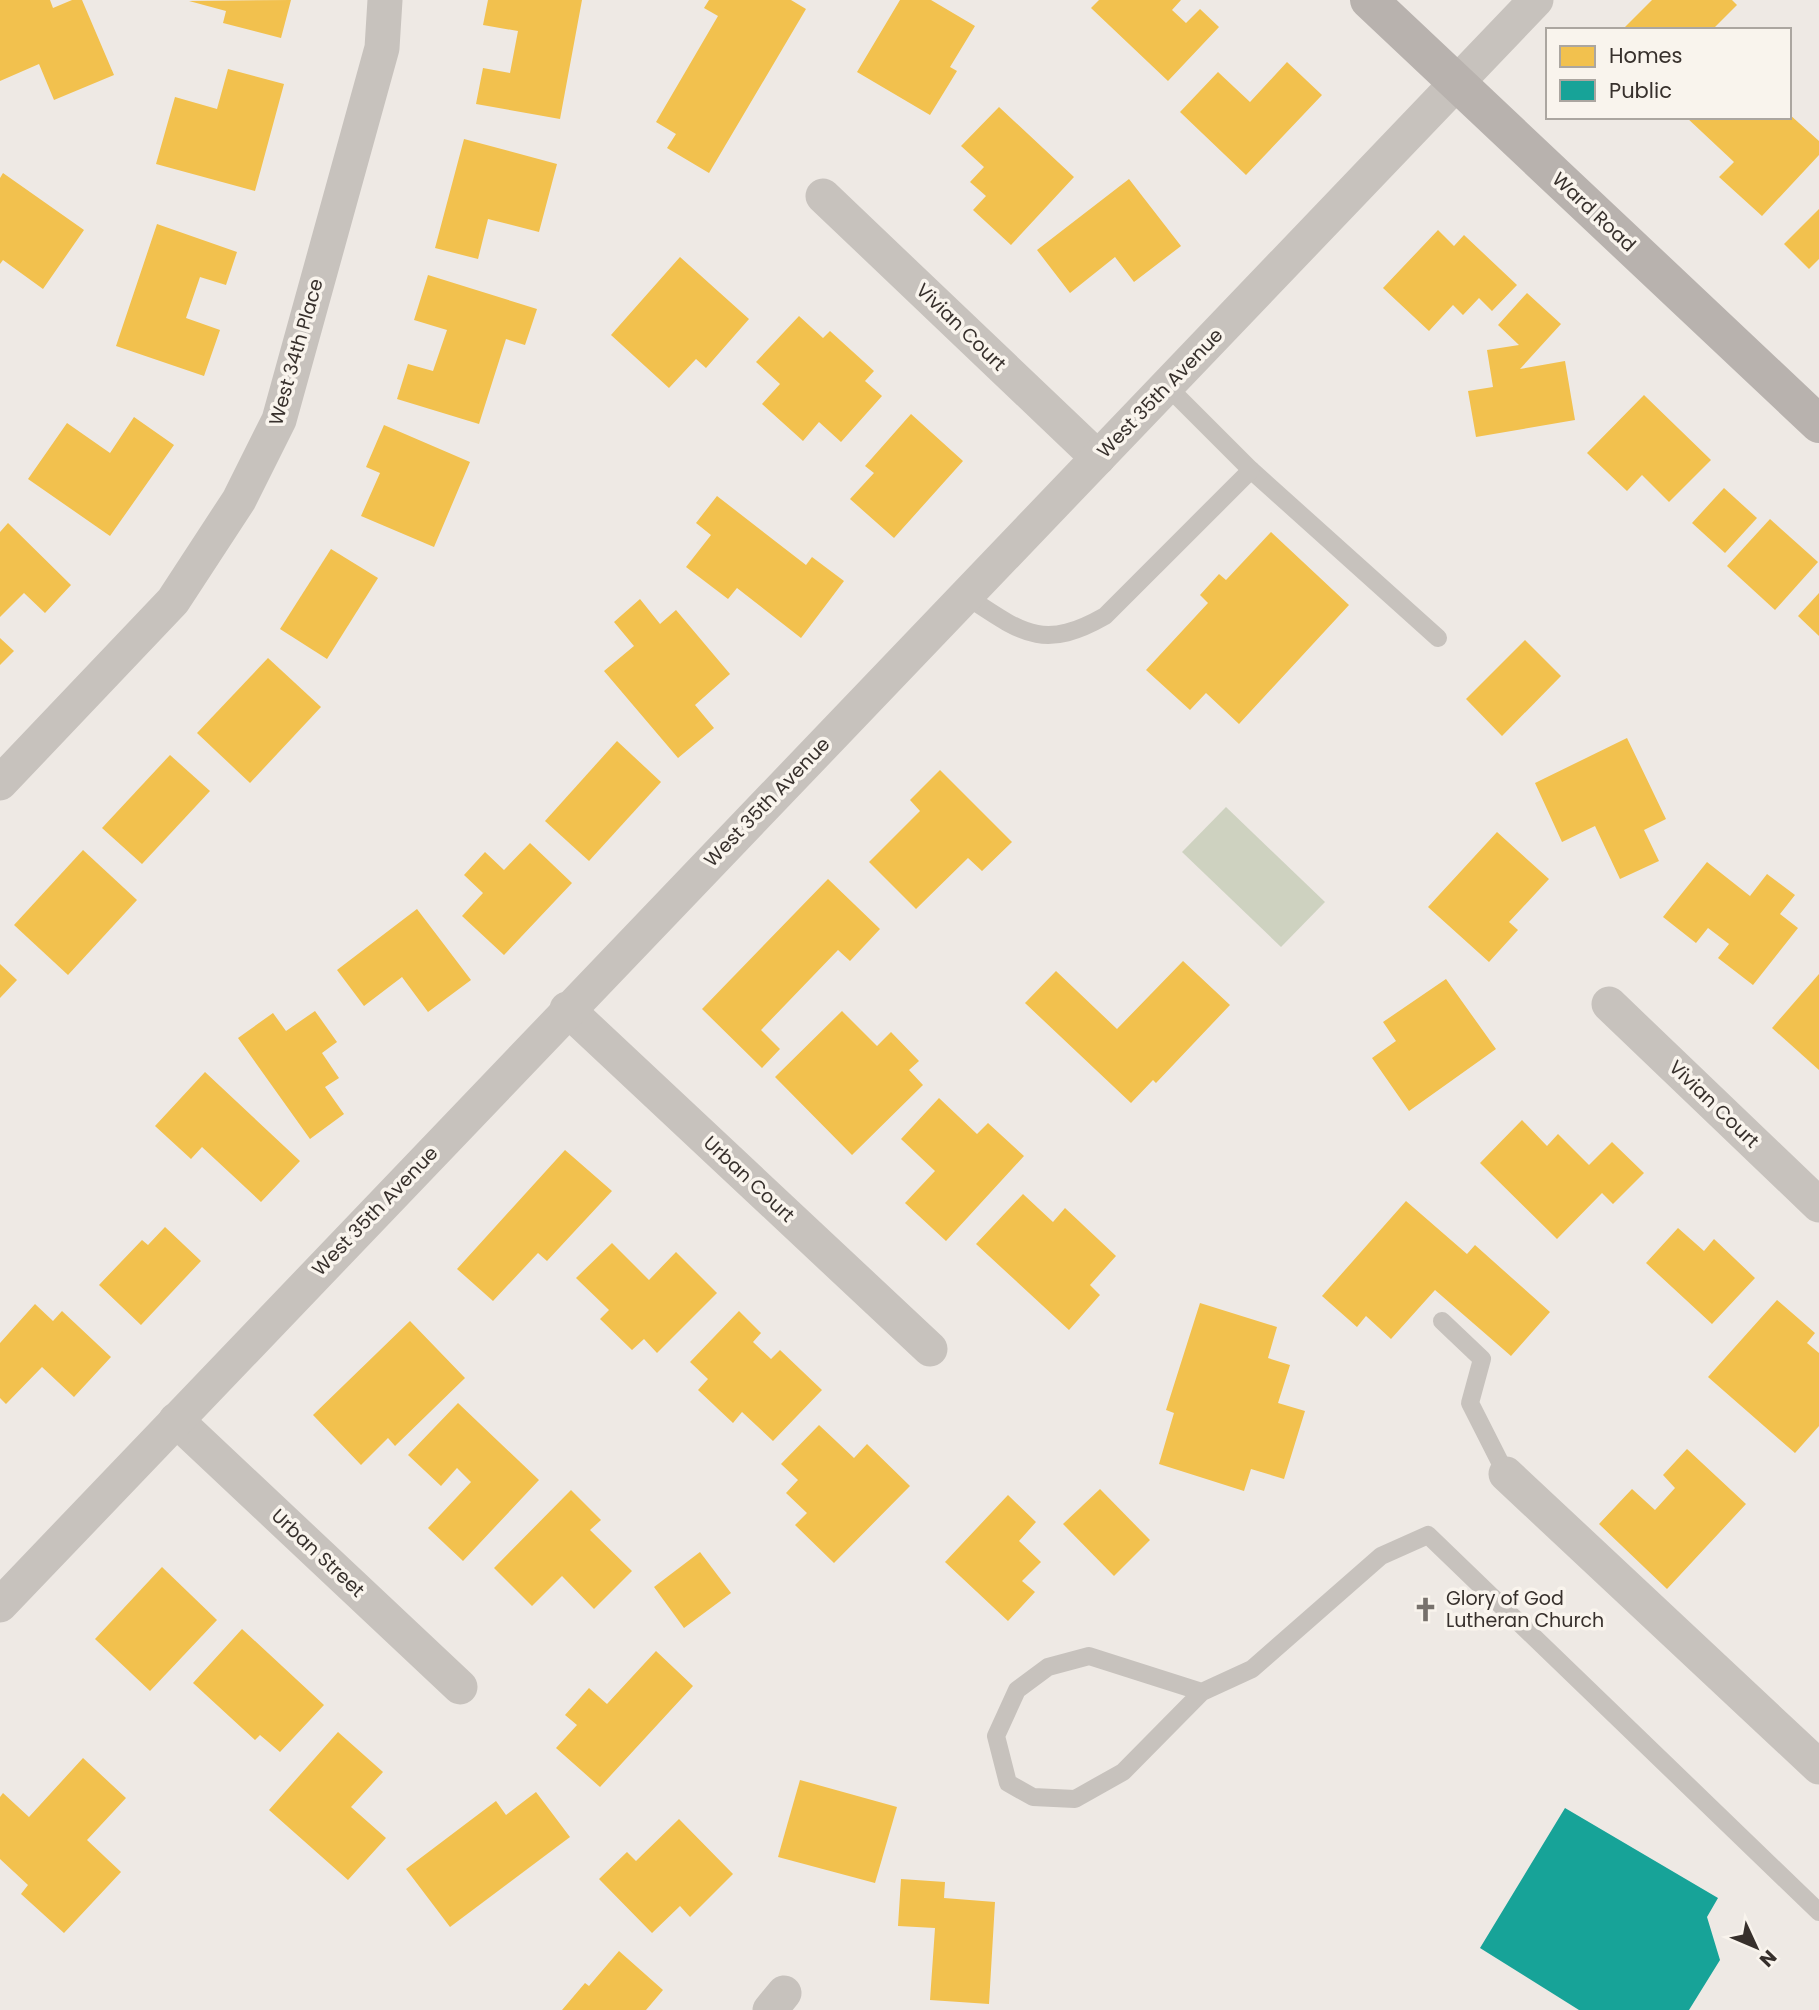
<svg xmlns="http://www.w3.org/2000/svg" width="1819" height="2010" font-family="Poppins,sans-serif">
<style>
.green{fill:#ced2c0}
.homes{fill:#f2c14e}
.public{fill:#17a398}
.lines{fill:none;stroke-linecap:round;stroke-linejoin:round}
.lane{stroke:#c7c2bd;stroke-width:18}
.street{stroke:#c7c2bd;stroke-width:35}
.secondary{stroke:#b8b2ae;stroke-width:38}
.labels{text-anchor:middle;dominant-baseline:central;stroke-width:7;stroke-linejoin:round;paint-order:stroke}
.street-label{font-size:19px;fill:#37302c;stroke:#f9f4ed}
.poi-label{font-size:19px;fill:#37302c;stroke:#f9f4ed;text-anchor:start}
</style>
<rect width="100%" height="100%" fill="#eee9e4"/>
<path class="green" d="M1226,807l99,95 -44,45 -99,-95z"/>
<g class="homes">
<path d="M0,0h50l3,8 19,-8h10l32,75 -60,25 -15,-36 -39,17z"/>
<path d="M291,0l-10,38 -58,-15 3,-12 -37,-10z"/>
<path d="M488,0h94l-22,119 -84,-15 7,-36 27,5 8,-42 -35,-6z"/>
<path d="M709,0h82l15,9 -97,164 -42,-25 9,-14 -20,-12 62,-106 -14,-8z"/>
<path d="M900,0h31l44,26 -25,41 7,4 -27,44 -73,-43z"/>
<path d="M1099,0h82l-9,10 14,13 14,-14 19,18 -51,54 -77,-73z"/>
<path d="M1652,0h80l5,5 -25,25h-90z"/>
<path d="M1287,62l35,33 -76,80 -66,-63 38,-40 32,30z"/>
<path d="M228,69l56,15 -29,107 -99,-27 19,-67 42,12z"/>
<path d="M999,107l75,70 -63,68 -38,-35 13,-14 -16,-14 14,-15 -23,-21z"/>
<path d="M1789,114l30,27v14l-57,61 -43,-39 15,-15 -48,-45h103z"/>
<path d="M464,139l93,25 -18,68 -51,-13 -10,40 -43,-11z"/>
<path d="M3,173l81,57 -41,59 -40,-29 -3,4v-86z"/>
<path d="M1129,179l52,67 -47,36 -19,-25 -45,36 -33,-43z"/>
<path d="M1819,209v50l-10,10 -25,-25z"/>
<path d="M157,224l80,28 -11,33 -26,-8 -14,41 34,12 -16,46 -88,-30z"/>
<path d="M1438,230l16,16 10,-11 53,50 -25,26 -13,-13 -16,17 -10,-10 -24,26 -46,-43z"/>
<path d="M680,257l69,62 -43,49 -10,-9 -27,29 -58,-53z"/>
<path d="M428,275l109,34 -12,36 -19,-6 -27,85 -82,-25 11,-35 25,7 14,-41 -33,-10z"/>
<path d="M1527,293l34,31 -41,45 45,-8 10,59 -99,17 -8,-46 25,-4 -6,-37 32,-5 -21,-20z"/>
<path d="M799,316l24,22 7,-7 44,40 -9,10 17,15 -41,46 -22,-20 -16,19 -41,-37 18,-20 -24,-22z"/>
<path d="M1644,395l67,65 -42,42 -27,-27 -15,16 -40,-38z"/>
<path d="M911,414l52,47 -69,77 -44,-39 24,-26 -9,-7z"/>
<path d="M134,417l40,28 -64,91 -82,-57 39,-56 43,30z"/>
<path d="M384,425l86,37 -36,85 -73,-31 19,-43 -14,-6z"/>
<path d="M1724,488l33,30 -32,35 -33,-30z"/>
<path d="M717,496l89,69 6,-8 32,24 -43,57 -64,-50 -9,11 -42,-32 25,-32 -15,-12z"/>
<path d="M1770,519l48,43 -43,48 -48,-44z"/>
<path d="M8,523l63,62 -26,28 -21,-20 -24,24v-85z"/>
<path d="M1271,532l78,73 -110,119 -33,-31 -16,17 -44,-40 62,-67 -8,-8 19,-21 7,6z"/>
<path d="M331,549l47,29 -51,81 -47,-30z"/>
<path d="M1819,593v43l-21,-20z"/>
<path d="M640,599l20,25 16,-14 54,64 -35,31 19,23 -36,30 -74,-87 30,-25 -20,-24z"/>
<path d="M0,638l14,13 -14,14z"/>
<path d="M1525,640l36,36 -59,60 -36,-37z"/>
<path d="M268,658l53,49 -71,76 -53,-50z"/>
<path d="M1627,738l39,81 -22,11 15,31 -39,18 -25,-53 -33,16 -27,-59z"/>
<path d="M617,741l44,41 -72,79 -44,-40z"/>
<path d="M170,755l40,36 -68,73 -40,-36z"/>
<path d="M940,770l72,72 -30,29 -14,-13 -52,51 -47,-47 51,-51 -10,-11z"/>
<path d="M1497,832l52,47 -40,43 9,8 -29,32 -61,-55z"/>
<path d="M530,843l42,40 -68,72 -42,-39 21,-23 -19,-18 21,-23 19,18z"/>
<path d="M83,850l54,50 -69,75 -54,-50z"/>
<path d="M1707,862l43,34 17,-22 28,21 -15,19 18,14 -45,57 -35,-27 11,-14 -21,-16 -12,15 -33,-26z"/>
<path d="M828,879l52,50 -30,32 -12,-11 -77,80 19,19 -18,19 -60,-59z"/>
<path d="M417,909l54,71 -43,32 -26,-35 -38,29 -27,-36z"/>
<path d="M1183,961l47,44 -74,78 -3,-3 -22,23 -106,-100 31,-32 61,58z"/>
<path d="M0,964l17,16 -17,18z"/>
<path d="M1819,974v96l-47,-42z"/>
<path d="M1446,979l50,70 -87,62 -37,-53 24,-17 -13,-19z"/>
<path d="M315,1011l22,31 -15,11 17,25 -14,9 19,27 -34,25 -72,-101 35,-25 13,18z"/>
<path d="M842,1011l35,35 14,-14 28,29 -10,9 14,15 -71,70 -77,-78z"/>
<path d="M205,1072l95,89 -39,41 -59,-55 -11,12 -36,-33z"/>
<path d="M939,1098l38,36 11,-11 36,33 -78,85 -41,-38 30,-32 -34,-32z"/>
<path d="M1522,1120l25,26 11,-12 31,31 23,-23 32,31 -31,31 -11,-11 -45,46 -77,-76z"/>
<path d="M565,1150l47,41 -65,70 -9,-8 -45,48 -36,-32z"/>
<path d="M1023,1194l30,28 12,-14 51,48 -26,29 10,10 -31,35 -93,-86z"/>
<path d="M1406,1201l61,53 8,-9 75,67 -39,44 -76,-66 -44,49 -25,-23 -9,11 -35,-31z"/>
<path d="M165,1227l36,34 -60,64 -42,-40 43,-45 6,5z"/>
<path d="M1678,1228l26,23 10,-12 41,39 -43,46 -66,-61z"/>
<path d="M612,1243l37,37 27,-28 41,41 -60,60 -13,-14 -12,11 -32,-31 9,-9 -33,-32z"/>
<path d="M1777,1300l38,33 -8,10 12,10v73l-24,27 -87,-76z"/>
<path d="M1200,1303l77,24 -9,31 22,7 -12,38 27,8 -21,68 -33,-10 -7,22 -85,-27 15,-51 -8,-3z"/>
<path d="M35,1304l18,17 9,-10 49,46 -37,40 -32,-30 -36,37 -6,-6v-55z"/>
<path d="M739,1311l22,22 -8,9 18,17 9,-9 42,40 -49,51 -31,-29 -9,11 -35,-33 10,-11 -18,-17z"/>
<path d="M410,1321l55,57 -70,68 -7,-8 -27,27 -48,-50z"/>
<path d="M458,1403l81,77 -76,81 -35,-33 43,-46 -14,-14 -16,18 -33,-31z"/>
<path d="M819,1425l35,33 13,-14 43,42 -76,77 -39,-38 12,-12 -21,-20 12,-13 -17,-16z"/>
<path d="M1687,1449l59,55 -79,85 -68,-65 33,-35 23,21 20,-22 -12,-13z"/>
<path d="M1100,1489l50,51 -36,36 -51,-52z"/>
<path d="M571,1490l30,30 -11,10 42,41 -38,38 -32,-33 -30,30 -38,-38z"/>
<path d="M1008,1495l28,27 -17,19 22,21 -19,19 13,11 -27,29 -63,-59z"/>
<path d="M700,1552l31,41 -47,35 -30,-41z"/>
<path d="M162,1567l55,53 -67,71 -55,-52z"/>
<path d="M242,1629l82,76 -44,47 -20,-17 -5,5 -62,-57z"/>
<path d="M656,1651l37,35 -93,101 -44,-39 21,-23 -12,-10 24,-27 18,16z"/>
<path d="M338,1732l45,40 -32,35 35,31 -38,42 -79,-70z"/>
<path d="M83,1758l43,40 -39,42 34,32 -57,61 -43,-39 7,-9 -28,-26v-62l3,-4 26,24z"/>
<path d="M800,1780l97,27 -22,76 -97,-26z"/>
<path d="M536,1792l34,45 -120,90 -44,-58 90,-68 10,14z"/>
<path d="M679,1819l54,55 -43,43 -10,-11 -28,27 -53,-54 28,-27 9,9z"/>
<path d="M901,1879l44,3 -1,16 51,4 -6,102 -59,-4 5,-72 -37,-2z"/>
<path d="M619,1951l44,39 -17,20h-84l23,-27 4,3z"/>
</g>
<path class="public" d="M1565,1808l153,90 -11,19 13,43 -31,50h-110l-99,-62z"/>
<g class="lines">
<g class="lane">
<path d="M1251,470l187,168"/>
<path d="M966,596c55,36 76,56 139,20l146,-146 -84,-84"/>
<path d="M1442,1321l40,38 -12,44 36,71"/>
<path d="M1202,1692l-113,-36 -41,11 -31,23 -21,46 12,47 25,14 42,2 48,-27 79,-80 50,-23 129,-113 47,-21 391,377"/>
</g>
<g class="street">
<path d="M823,196l275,262"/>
<path d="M0,783l173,-182 66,-101 40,-80 103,-372 3,-48"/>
<path d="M1609,1004l210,201"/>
<path d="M567,1009l363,340"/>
<path d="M176,1420l284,267"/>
<path d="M1506,1474l313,293"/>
<path d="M0,1605l1536,-1605"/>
<path d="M770,2010l14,-17"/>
</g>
<path class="secondary" d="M1369,0l450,424"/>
</g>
<defs>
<symbol id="church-bare" viewBox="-9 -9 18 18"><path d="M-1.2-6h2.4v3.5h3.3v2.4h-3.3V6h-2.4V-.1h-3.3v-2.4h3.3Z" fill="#77716c" stroke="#f9f4ed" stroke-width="2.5" paint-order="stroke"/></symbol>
</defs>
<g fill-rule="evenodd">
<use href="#church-bare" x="1408" y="1592" width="35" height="35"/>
</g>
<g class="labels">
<g class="street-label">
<text transform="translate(1594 212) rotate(43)">Ward Road</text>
<text transform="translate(961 327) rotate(44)">Vivian Court</text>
<text transform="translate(296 352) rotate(-74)">West 34th Place</text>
<text transform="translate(1160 393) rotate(-46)">West 35th Avenue</text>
<text transform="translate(767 802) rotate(-46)">West 35th Avenue</text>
<text transform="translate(1714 1104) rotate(44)">Vivian Court</text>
<text transform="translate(749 1179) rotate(43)">Urban Court</text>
<text transform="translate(375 1211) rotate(-46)">West 35th Avenue</text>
<text transform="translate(318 1553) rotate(43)">Urban Street</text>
</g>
<g class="poi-label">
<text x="1446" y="1598">Glory of God<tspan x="1446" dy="22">Lutheran Church</tspan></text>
</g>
</g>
<rect x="1546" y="28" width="245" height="91" fill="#f9f4ed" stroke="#aba6a0" stroke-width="2"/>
<rect x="1560" y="46" width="35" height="21" fill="#f2c14e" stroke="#aba6a0" stroke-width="2"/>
<text x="1609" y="63" font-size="21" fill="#37302c">Homes</text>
<rect x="1560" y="80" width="35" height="21" fill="#17a398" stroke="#aba6a0" stroke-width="2"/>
<text x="1609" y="98" font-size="21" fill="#37302c">Public</text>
<g transform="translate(1756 1947) rotate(134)" stroke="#f9f4ed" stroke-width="5" paint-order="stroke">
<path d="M0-5L12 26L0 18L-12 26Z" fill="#37302c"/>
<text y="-10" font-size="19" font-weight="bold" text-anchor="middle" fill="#37302c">N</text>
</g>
</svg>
